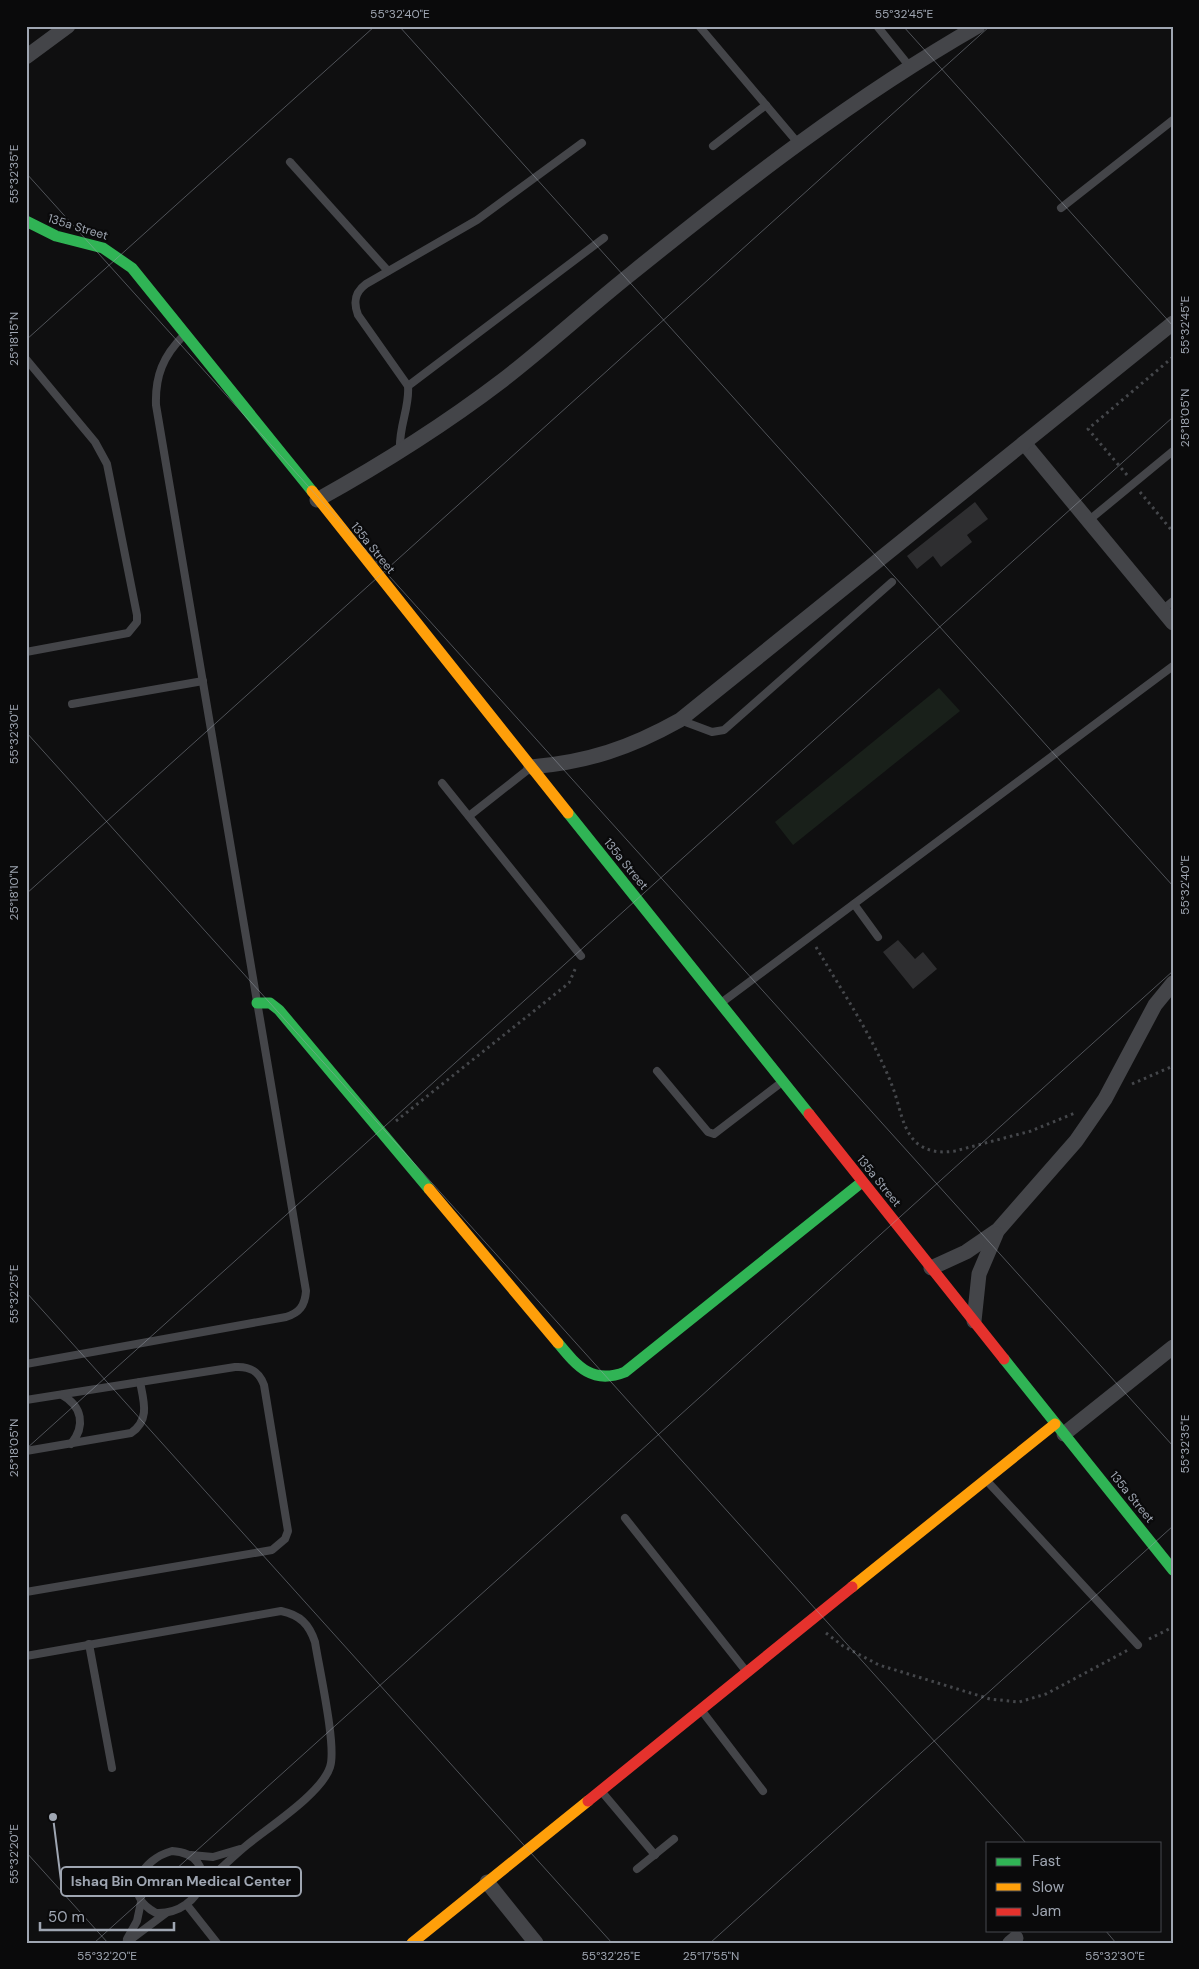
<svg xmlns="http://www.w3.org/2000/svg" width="1199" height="1969" font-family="'DM Sans',sans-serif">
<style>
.green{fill:#19201a}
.building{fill:#2e2e30}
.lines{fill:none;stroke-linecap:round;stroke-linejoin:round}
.path{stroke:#45474b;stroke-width:3;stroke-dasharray:2.5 4;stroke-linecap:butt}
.lane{stroke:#444549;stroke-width:8}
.street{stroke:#444549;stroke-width:15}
.fast{stroke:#30b455;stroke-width:11}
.slow{stroke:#ff9f0a;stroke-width:11}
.jam{stroke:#e5322d;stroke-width:11}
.ticks{fill:none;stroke:#9fa6b2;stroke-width:1;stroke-opacity:0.45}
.labels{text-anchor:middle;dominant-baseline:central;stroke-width:4.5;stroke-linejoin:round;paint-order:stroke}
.street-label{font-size:12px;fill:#9fa6b2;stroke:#0a0a0b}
.leader{fill:none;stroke:#9fa6b2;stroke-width:2}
.callout-dot{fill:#9fa6b2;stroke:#0a0a0b;stroke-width:2}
.callout{fill:#0a0a0b;stroke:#9fa6b2;stroke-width:2}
.callout-label{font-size:14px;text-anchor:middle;font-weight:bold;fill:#9fa6b2}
.neatline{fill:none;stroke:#9fa6b2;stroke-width:2}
.ticks-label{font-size:12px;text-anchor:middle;fill:#9fa6b2}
</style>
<rect width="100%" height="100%" fill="#0f0f10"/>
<path class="green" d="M939,688l21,23 -167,134 -18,-23z"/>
<g class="building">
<path d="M975,502l13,17 -21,16 5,7 -31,25 -8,-11 -16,13 -10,-13z"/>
<path d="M898,940l17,19 8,-7 14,17 -24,20 -30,-37z"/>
</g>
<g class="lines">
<g class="path">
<path d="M1127,475l-39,-46 85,-72"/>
<path d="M1140,492l33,40"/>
<path d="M816,947c27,46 58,91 77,141 7,18 9,43 25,56 11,8 23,9 37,7l76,-20 44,-18"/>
<path d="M1132,1084l41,-18"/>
<path d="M396,1121l173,-138 7,-16"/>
<path d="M826,1633l17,13 36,19 111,34 29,3 27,-8 82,-44"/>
<path d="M1149,1639l24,-12"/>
</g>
<g class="lane">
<path d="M699,26l99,117"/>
<path d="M877,26l33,41"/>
<path d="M713,146l53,-41"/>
<path d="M290,162l98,109"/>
<path d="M1061,208l112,-88"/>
<path d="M26,359l69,83 12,22 30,151v7l-9,11 -102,19"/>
<path d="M408,386l196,-148"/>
<path d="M400,452c-2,-25 10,-44 8,-66l-50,-71c-5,-13 -3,-23 8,-31l111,-64 105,-77"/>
<path d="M1088,521l85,-70"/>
<path d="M1162,610l11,-9"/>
<path d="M72,704l131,-23"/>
<path d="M680,720l32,12 12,-2 168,-148"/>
<path d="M442,783l139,173"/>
<path d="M469,816l61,-48"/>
<path d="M854,904l24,33"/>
<path d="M721,1003l452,-337"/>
<path d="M657,1071l51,61 6,2 68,-52"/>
<path d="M26,1364l260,-47c13,-4 19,-11 20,-26l-150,-886c-1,-29 7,-49 28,-70"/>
<path d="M62,1395c20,11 24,31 9,49"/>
<path d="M26,1400l209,-33c15,-1 24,4 29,18l24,146 -3,8 -13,11 -246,42"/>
<path d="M26,1451l105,-18c19,-13 13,-31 9,-51"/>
<path d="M987,1481l151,164"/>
<path d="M625,1518l121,153"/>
<path d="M89,1644l23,124"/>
<path d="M26,1656l255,-45c19,4 28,13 34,31 4,26 22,105 15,125 -8,26 -61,60 -83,78 -17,14 -32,29 -48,44"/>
<path d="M702,1711l61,80"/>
<path d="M602,1792l53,63"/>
<path d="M172,1851c50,3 32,64 -16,62 -36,-19 -14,-54 16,-62z"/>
<path d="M191,1855l22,2 27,-8"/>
<path d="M637,1869l37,-30"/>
<path d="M187,1905l30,38"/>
<path d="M127,1939l10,-18 4,-19"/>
<path d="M126,1943l40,-30"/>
</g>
<g class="street">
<path d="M26,57l42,-31"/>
<path d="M1024,443l149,180"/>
<path d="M317,500c65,-36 127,-75 186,-120 44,-34 85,-72 129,-107 110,-89 222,-176 346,-247"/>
<path d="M531,767c57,-5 99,-19 149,-47l493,-397"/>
<path d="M931,1268l35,-16 32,-22 78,-89 29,-42 50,-94 18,-22"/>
<path d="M974,1321l5,-47 17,-40"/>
<path d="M1064,1434l109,-87"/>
<path d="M487,1882l49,61"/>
<path d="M1010,1943l6,-5"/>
</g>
<g class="fast">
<path d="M26,221l30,15 47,12 29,20 180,223"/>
<path d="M568,813l241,301"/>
<path d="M257,1003h13l9,7 150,179"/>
<path d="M558,1343c19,23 34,42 67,29l237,-190"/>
<path d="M1004,1359l169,211"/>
</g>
<g class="slow">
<path d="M312,491l256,322"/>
<path d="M429,1189l129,154"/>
<path d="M852,1587l203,-163"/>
<path d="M412,1943l176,-142"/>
</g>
<g class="jam">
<path d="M809,1114l195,245"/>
<path d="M588,1801l264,-214"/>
</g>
</g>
<path class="ticks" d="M399,26l774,860M903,26l270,300M26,173l1147,1273M26,340l349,-314M26,732l1000,1111M26,894l964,-868M26,1292l586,651M26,1449l1147,-1032M26,1852l82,91M1105,1930l11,13M94,1943l1079,-972M710,1943l463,-417"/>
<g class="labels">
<g class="street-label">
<text transform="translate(78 227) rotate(17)">135a Street</text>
<text transform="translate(373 548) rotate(51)">135a Street</text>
<text transform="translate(626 864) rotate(51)">135a Street</text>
<text transform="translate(879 1181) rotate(51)">135a Street</text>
<text transform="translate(1132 1497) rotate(51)">135a Street</text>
</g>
</g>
<path class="leader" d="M53 1817L61 1881"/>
<circle class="callout-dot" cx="53" cy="1817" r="5"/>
<rect class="callout" x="61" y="1867" width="240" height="29" rx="5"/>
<g class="callout-label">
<text x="181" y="1886">Ishaq Bin Omran Medical Center</text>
</g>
<rect width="1199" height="1969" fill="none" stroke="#0a0a0b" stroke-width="55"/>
<rect x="986" y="1842" width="175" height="90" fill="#0a0a0b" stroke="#46484e"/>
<rect x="996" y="1858" width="25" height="8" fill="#30b455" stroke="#46484e"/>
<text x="1032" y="1866" font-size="15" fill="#9fa6b2">Fast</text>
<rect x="996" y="1883" width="25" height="8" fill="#ff9f0a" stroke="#46484e"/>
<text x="1032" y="1892" font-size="15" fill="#9fa6b2">Slow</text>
<rect x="996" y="1908" width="25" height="8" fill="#e5322d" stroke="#46484e"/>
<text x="1032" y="1916" font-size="15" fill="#9fa6b2">Jam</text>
<path d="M40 1922v8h134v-8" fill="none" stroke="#9fa6b2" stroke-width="2.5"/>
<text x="48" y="1922" font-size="15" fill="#9fa6b2" stroke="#0a0a0b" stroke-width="4" paint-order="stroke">50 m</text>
<rect x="28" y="28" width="1144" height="1914" class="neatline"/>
<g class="ticks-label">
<text x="400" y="18">55°32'40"E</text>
<text x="904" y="18">55°32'45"E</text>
<text transform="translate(14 174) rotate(-90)" y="4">55°32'35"E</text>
<text transform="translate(1185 325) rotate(-90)" y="4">55°32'45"E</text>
<text transform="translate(14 339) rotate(-90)" y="4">25°18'15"N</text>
<text transform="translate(1185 418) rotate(-90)" y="4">25°18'05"N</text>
<text transform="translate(14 734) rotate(-90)" y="4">55°32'30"E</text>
<text transform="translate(1185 885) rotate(-90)" y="4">55°32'40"E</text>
<text transform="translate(14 893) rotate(-90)" y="4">25°18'10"N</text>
<text transform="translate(14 1294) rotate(-90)" y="4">55°32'25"E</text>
<text transform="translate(1185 1444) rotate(-90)" y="4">55°32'35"E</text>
<text transform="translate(14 1448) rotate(-90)" y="4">25°18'05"N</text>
<text transform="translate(14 1854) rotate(-90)" y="4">55°32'20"E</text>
<text x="107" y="1960">55°32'20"E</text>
<text x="611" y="1960">55°32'25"E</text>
<text x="711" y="1960">25°17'55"N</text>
<text x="1115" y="1960">55°32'30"E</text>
</g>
</svg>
